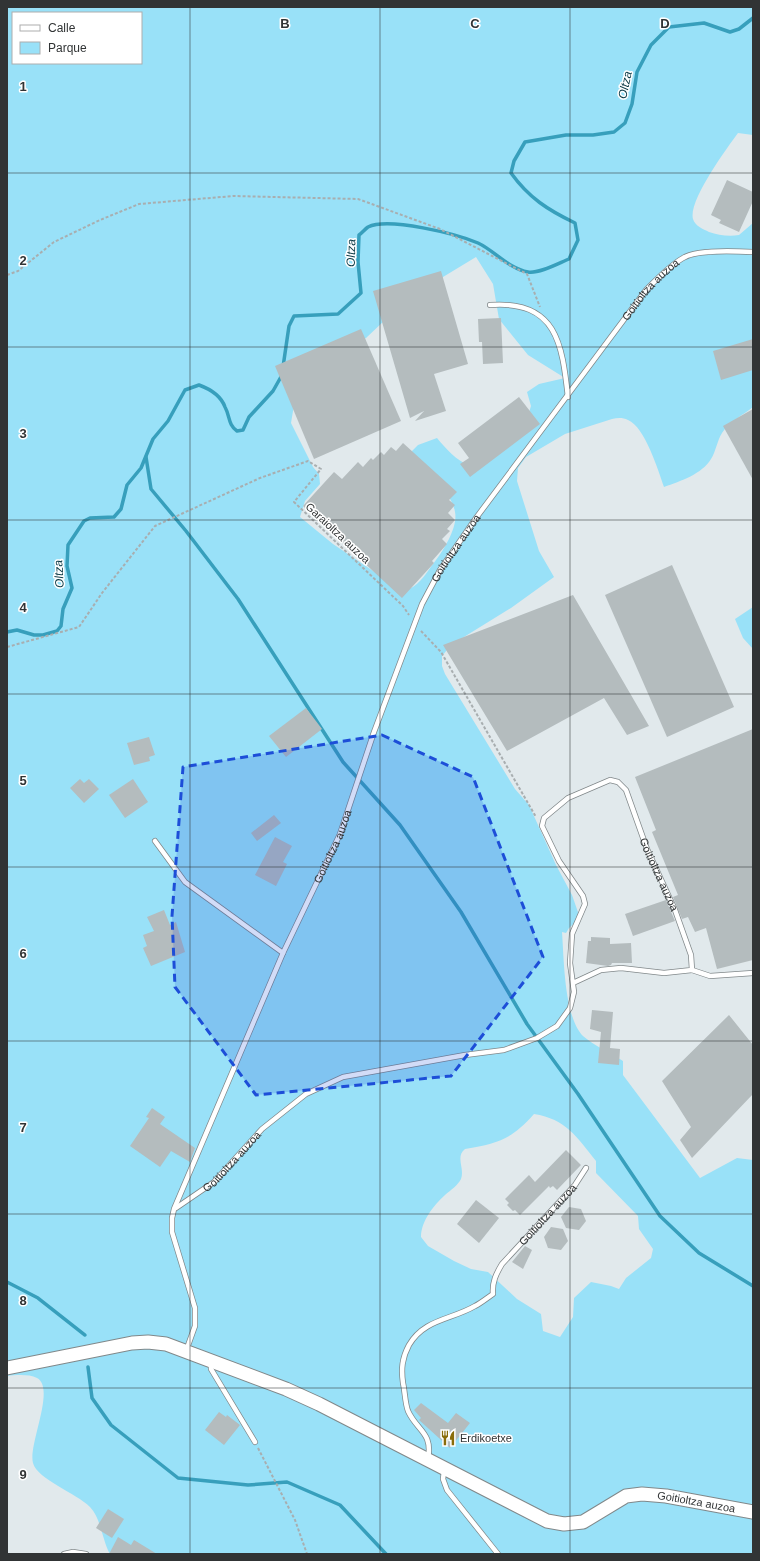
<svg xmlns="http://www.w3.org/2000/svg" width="760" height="1561" font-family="Helvetica,sans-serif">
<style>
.green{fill:#99e1f8;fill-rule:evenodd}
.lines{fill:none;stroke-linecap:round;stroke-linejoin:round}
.stream{stroke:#379fbc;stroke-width:3.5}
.building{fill:#b4bcbe}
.lane-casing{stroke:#81888a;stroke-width:6}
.secondary-casing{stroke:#81888a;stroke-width:15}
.path{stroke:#a8aeb0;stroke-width:2;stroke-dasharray:3 2;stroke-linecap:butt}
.lane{stroke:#fff;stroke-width:4.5}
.secondary{stroke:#fff;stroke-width:13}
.marked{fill:#1d4ed8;fill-opacity:0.2;stroke:#1d4ed8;stroke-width:3;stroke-dasharray:8 5;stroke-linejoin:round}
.grid{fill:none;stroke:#313435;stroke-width:1;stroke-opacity:0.55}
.labels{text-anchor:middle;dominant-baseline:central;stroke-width:3;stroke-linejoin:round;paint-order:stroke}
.street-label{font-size:11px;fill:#313435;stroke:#fff}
.poi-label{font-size:11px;fill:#313435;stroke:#fff;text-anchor:start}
.water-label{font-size:12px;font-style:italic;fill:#083844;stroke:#fff}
.grid-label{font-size:13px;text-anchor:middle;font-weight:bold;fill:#313435;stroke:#fff;stroke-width:3;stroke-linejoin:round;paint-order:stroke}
</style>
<rect width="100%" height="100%" fill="#e1e9ec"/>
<g class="green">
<path d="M7,7h746v128l-15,-2c-11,15 -50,68 -45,86 2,7 10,10 16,13 9,3 20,5 30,3l14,-12v184c-10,8 -24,15 -31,26 -5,8 -6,18 -11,26 -9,15 -30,22 -47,28 -6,-17 -19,-60 -36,-67 -6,-3 -11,-2 -16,-1l-47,15 -39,23 -8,11 -1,13 22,70 15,26 -43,31 -60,37 -9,11v10l3,8 70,115 14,16 27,60 16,30 8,23 -11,10 -3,5 -4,-1c2,26 2,85 21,104 10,9 29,18 40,25v14l77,103 37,-20 16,2v394h-643c-8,-14 -9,-36 -20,-47 -14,-14 -53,-28 -57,-44 -5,-18 23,-75 4,-85 -8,-4 -21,-3 -30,-2zM13,13h128v50h-128zM476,257l17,27 6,35 29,36 37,23 -26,6 -12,8 4,14 -4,13 -57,47c-14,-6 -23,-16 -33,-28l-19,7 -9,9c14,14 43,37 46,58 3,14 -10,36 -19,48 -8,10 -15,24 -27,29l-18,-6 -58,-39 -33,-27 5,-16 15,-17 -1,-10 -6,-7 -22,-44 6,-36 43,-36 26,-13 38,-36 27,-11 12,-14zM534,1114c32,5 43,23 62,47v12l42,43 1,13 14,20 -2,9 -25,20 -7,11 -8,-3 -20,-4 -17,16 -1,19 -13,20 -17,-6 -2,-17 -24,-15 -29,-27 -17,-3 -17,-8 -26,-15 -7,-9c0,-16 13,-32 24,-42 6,-5 13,-10 16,-16 4,-11 -6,-22 4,-30 33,-6 46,-9 69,-35z"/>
<path d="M753,607v42l-10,-11 -8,-19z"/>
</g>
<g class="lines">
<g class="stream">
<path d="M283,367l6,-41 5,-10 44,-2 23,-21 -3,-31 1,-27c3,-2 6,-6 9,-8 21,-10 89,7 110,16 17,8 31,26 50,29 11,2 31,-9 41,-13l9,-19 -3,-17c-27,-13 -46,-25 -64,-50l3,-12 11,-19 41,-7h27l21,-3 11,-9 7,-19 5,-32 14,-27 18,-18 35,-4 26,9 9,-3 14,-11"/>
<path d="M146,457l5,32 35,42 52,68 105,163 57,63 61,87 66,112 51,70 82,122 39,37 54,33"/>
<path d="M7,632l10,-2 17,5h9l14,-4 4,-5 2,-17 9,-21 -5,-22 1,-21 16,-24 6,-3 24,-1 7,-8 6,-24 14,-17 12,-29 15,-18 17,-31 14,-5c11,4 22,11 26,22 5,9 3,18 12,24l6,-1 6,-13 24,-26 9,-16"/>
<path d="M7,1282l31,16 47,37"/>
<path d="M88,1367l4,31 19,27 67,53 70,7 39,-3 53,23 46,49"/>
</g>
</g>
<g class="building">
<path d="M727,180l26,12v9l-14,31 -20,-9 2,-3 -10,-5z"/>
<path d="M441,271l27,93 -34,10 12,37 -31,10 9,-10 -14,7 -37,-127z"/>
<path d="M501,318l2,45 -20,1 -1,-22h-3l-1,-23z"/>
<path d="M361,329l40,92 -87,38 -39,-93z"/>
<path d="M753,339v31l-32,10 -8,-29z"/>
<path d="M519,397l21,27 -70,53 -10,-13 9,-6 -11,-15z"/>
<path d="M753,409v71l-30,-54z"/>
<path d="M403,443l54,49 -8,8 6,5 -7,8 7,7 -8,9 3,2 -8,8 5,5 -15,17 2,2 -32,35 -99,-92 31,-34 8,7 16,-17 5,5 8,-9 2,2 8,-8 3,3 7,-8 5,4z"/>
<path d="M672,565l62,142 -67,30 -62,-142z"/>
<path d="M573,595l76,131 -22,9 -23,-37 -97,53 -64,-106z"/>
<path d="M306,708l16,21 -36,28 -17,-21z"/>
<path d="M753,729v231l-36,9 -11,-41 -11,4 -7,-15 -6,2 -9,-22 5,-2 -26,-63 4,-2 -21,-53z"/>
<path d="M149,737l6,18 -6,2 1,4 -16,4 -7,-22z"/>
<path d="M80,779l4,4 5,-4 10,10 -15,14 -14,-15z"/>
<path d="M133,779l15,23 -23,16 -16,-23z"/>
<path d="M274,815l7,8 -24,18 -6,-8z"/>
<path d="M275,837l17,9 -9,16 4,2 -11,22 -21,-11z"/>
<path d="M666,900l9,21 -42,15 -8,-22z"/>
<path d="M164,910l6,15 6,-3 9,30 -34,14 -8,-18 4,-2 -4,-11 11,-4 -7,-14z"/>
<path d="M591,937l19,1v6l21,-1 1,20h-20l-1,2 -3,1 -22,-3 2,-22h3z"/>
<path d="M592,1010l21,2 -3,36 10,1 -1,16 -21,-2 3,-31 -11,-3z"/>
<path d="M729,1015l24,30v49l-61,64 -12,-18 11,-13 -29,-46z"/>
<path d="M152,1108l13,9 -5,7 35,24 -5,14 -19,-11 -11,16 -30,-21 19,-28 -3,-1z"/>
<path d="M566,1150l15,15 -24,25 -4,-4 -3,2 -1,-2 -29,29 -5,-5 -2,1 -6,-6 2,-2 -4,-4 24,-24 6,7z"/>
<path d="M476,1200l23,18 -20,25 -22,-19z"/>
<path d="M569,1207l12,2 5,12 -7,9 -13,-2 -5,-11z"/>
<path d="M551,1227l12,2 5,12 -7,9 -13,-2 -4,-11z"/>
<path d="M525,1246l7,4 -9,19 -11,-7z"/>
<path d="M421,1403l27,20 8,-10 14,10 -20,25 -31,-28 2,-2 -7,-8z"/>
<path d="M219,1412l7,5 1,-2 13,10 -16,20 -19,-15z"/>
<path d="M108,1509l16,10 -12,19 -16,-10z"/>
<path d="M118,1537l13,8 3,-5 23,14h-48z"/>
</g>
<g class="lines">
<defs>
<g id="lane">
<path d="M490,305c67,-5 72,39 78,92"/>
<path d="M155,841l30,41 98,71"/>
<path d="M692,970l18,6 43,-3"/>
<path id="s1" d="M176,1208l38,-26 48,-53 44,-35 37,-17 122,-22 39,-5 33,-12 20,-12 13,-18 4,-16 -4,-29 2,-29 13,-30 -2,-8 -24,-35 -17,-35 2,-8 24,-20 42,-18 8,2 8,8 21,59 28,61 16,45 1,15 -28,3 -43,-5 -20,2 -28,13"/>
<path id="s2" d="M186,1351l9,-25v-18l-23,-76v-14l2,-9 109,-256 57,-119 34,-102 48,-128 18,-34 36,-52 170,-228c11,-11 23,-24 37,-32 14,-9 53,-7 70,-6"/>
<path d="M211,1362v7l44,73"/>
<path id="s3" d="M428,1459c5,-27 -11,-28 -20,-48 -3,-8 -3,-19 -5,-28 -2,-14 -1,-25 6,-38 15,-26 42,-25 66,-39 6,-3 12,-8 18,-12 -1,-12 3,-20 9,-30l73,-79 11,-17"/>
<path d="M444,1471l-1,8 4,11 51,64"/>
<path d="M64,1554l9,-2 13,2"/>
</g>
<g id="secondary">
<path id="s4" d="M7,1368l125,-25 16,-1 18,2 120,45 33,15 228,117 17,3 19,-2 43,-26 16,-2 24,2 87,16"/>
</g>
</defs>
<use href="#lane" class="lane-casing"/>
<use href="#secondary" class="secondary-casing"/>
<g class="path">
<path d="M7,275l11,-4 36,-29 46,-22 39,-16 94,-8 125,3 82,30 87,45 13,33"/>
<path d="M421,631l20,21 95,165"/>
<path d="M7,647l72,-20 23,-34 53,-67 105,-48 48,-17 13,8 -27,33 109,104 6,9"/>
<path d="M258,1448l37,72 12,34"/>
</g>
<use href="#lane" class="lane"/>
<use href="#secondary" class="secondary"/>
</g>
<path class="marked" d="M382,735l91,42 70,180 -92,119 -195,19 -81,-108 -3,-71 11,-149z"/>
<path class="grid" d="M190,7v1547M380,7v1547M570,7v1547M7,173h746M7,347h746M7,520h746M7,694h746M7,867h746M7,1041h746M7,1214h746M7,1388h746"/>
<defs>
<symbol id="restaurant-bare" viewBox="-9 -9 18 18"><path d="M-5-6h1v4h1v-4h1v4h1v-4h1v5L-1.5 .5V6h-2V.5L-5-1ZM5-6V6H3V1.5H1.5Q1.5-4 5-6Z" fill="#896c0b" stroke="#fff" stroke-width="2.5" paint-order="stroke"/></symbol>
</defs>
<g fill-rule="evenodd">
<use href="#restaurant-bare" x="437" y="1427" width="22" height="22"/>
</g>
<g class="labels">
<g class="street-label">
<text stroke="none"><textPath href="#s2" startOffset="1191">Goitioltza auzoa</textPath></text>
<text transform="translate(338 533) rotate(43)">Garaioltza auzoa</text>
<text stroke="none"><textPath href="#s2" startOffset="867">Goitioltza auzoa</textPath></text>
<text stroke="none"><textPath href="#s2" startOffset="543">Goitioltza auzoa</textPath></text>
<text stroke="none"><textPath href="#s1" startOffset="851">Goitioltza auzoa</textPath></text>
<text stroke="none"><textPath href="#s1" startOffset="73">Goitioltza auzoa</textPath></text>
<text stroke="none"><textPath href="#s3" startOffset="321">Goitioltza auzoa</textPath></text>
<text stroke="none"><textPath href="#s4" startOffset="740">Goitioltza auzoa</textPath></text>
</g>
<g class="poi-label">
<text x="460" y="1438">Erdikoetxe</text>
</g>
<g class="water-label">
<text transform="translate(625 85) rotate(-78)">Oltza</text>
<text transform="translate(351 253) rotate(-89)">Oltza</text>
<text transform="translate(59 574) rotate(-93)">Oltza</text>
</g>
</g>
<g class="grid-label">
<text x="285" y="28">B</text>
<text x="475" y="28">C</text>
<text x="665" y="28">D</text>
<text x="23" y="91">1</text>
<text x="23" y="265">2</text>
<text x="23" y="438">3</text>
<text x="23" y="612">4</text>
<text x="23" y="785">5</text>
<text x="23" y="958">6</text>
<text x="23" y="1132">7</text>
<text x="23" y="1305">8</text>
<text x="23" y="1479">9</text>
</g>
<rect width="760" height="1561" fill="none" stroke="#313435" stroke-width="16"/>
<rect x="12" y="12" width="130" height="52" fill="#ffffff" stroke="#adaeae"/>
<rect x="20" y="25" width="20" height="6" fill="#ffffff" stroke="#adaeae"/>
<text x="48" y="32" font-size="12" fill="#313435">Calle</text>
<rect x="20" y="42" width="20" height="12" fill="#99e1f8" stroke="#adaeae"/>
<text x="48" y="52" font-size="12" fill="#313435">Parque</text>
</svg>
